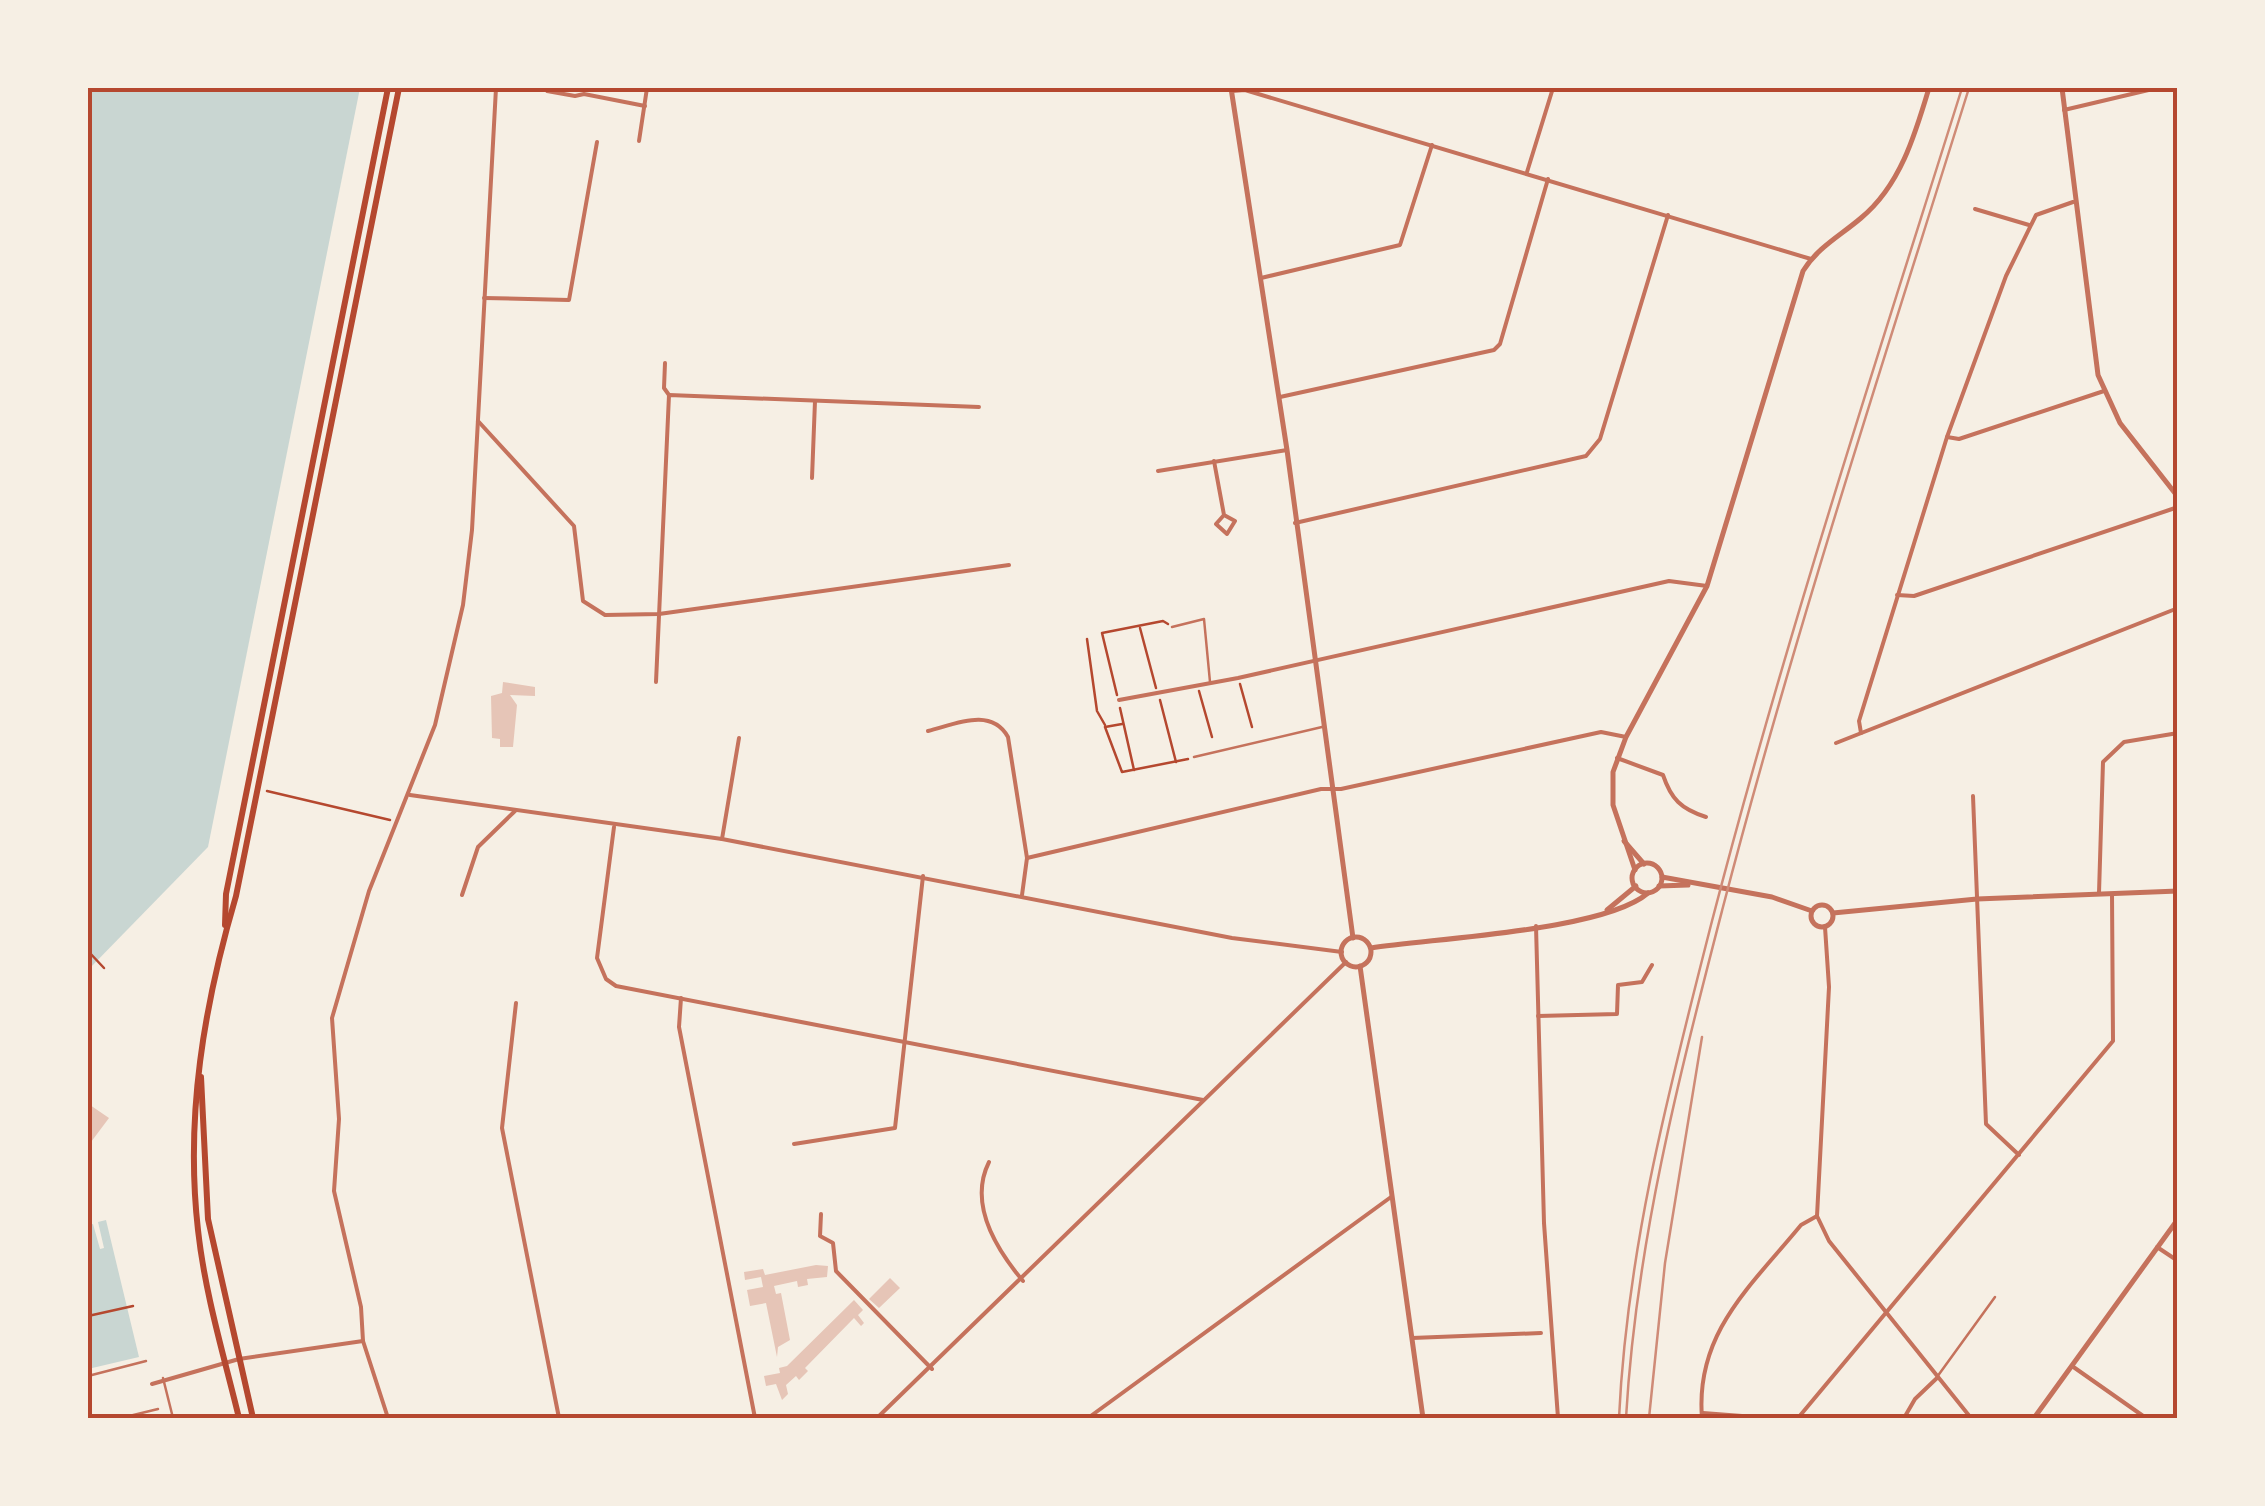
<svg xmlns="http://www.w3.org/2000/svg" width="2265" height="1506" font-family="Lora,serif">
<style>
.water{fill:#c9d6d2}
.building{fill:#e6c5b7}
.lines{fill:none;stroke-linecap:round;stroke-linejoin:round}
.path{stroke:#b5482f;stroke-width:2.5}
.service{stroke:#c5725c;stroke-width:2.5}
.minor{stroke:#c5725c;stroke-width:4}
.tertiary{stroke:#c5725c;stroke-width:5}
.secondary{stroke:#b5482f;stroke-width:6}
.tram{stroke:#cf8b77;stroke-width:2.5}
.rail{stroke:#cf8b77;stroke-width:2.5}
.neatline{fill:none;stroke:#b5482f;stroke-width:4}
</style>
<rect width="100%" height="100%" fill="#f6efe4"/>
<g class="water">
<path d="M88,88h272l-152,759 -120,123z"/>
<path d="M106,1220l33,137 -51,12v-144l5,-1 7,25 4,-1 -6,-26z"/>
</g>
<g class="building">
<path d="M503,682l32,5v9l-25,-1 7,10 -4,42h-13v-8l-8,-1 -1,-42 11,-3z"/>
<path d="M90,1105l19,13 -21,28v-36z"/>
<path d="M816,1265l12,1 -1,11 -20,2 1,6 -10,2 -1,-6 -23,5 2,8 5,-1 9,47 -12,7 -1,10 -11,-54 -16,3 -3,-16 16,-3 -2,-10 -16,3 -1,-8 19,-3 2,6z"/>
<path d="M890,1278l10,10 -21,20 -10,-9z"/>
<path d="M854,1300l9,10 -5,5 6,8 -3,3 -7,-8 -49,50 3,3 -9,9 -3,-4 -10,9 2,9 -6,6 -6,-16 -10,2 -2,-10 16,-3 -1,-5 8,-2z"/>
</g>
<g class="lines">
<g class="path">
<path d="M1140,628l16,60"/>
<path d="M1087,639l10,72 8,14"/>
<path d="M1240,684l12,43"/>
<path d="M1199,691l13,46"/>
<path d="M1117,695l-15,-62 61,-12 5,3"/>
<path d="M1160,700l16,62"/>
<path d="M1120,708l14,62"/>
<path d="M1122,724l-17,3 17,45 66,-13"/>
<path d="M267,791l123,29"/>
<path d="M88,951l16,17"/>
<path d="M88,1316l45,-10"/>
</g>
<g class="service">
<path d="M1172,627l32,-8 6,63"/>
<path d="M1194,757l128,-30"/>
<path d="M88,1376l58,-15"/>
<path d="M1937,1377l58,-80"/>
<path d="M163,1378l10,40"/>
<path d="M121,1418l37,-9"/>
</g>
<g class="minor">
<path d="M548,88l-1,3 28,5 9,-2 61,12"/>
<path d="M1232,91l13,-1 566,169"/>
<path d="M2064,110l93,-22"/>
<path d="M639,141l8,-53"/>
<path d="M1527,172l26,-84"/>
<path d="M1975,209l54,16"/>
<path d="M1261,278l139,-33 32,-100"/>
<path d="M484,298l85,2 28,-158"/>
<path d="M665,363l-1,25 5,7"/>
<path d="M1280,397l214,-47 6,-6 48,-165"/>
<path d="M478,421l96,105 9,75 22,14 54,-1 350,-49"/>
<path d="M1947,437l12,2 145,-48"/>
<path d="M1214,461l10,54 11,6 -8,13 -11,-10 8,-9"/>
<path d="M1158,471l129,-21"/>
<path d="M812,478l3,-77"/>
<path d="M1295,523l291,-67 14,-17 68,-224"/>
<path d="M1897,595l17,1 264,-89"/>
<path d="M656,682l13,-287 310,12"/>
<path d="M1119,700l119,-22 431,-97 38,5"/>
<path d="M928,731c28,-7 63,-24 80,6l19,121 -5,37"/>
<path d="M1861,733l-2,-12 88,-284 59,-161 30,-61 37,-13"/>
<path d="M1836,743l342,-135"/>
<path d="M1617,758l46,17c8,24 18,34 43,42"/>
<path d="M410,795l312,44 510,99 110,14"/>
<path d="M1973,796l13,328 33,31"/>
<path d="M614,827l-17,131 9,21 10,7 587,114"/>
<path d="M722,839l17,-101"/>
<path d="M1027,858l294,-69h20l260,-57 25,5"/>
<path d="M2099,893l4,-131 21,-20 54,-9"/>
<path d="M462,895l16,-48 37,-36"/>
<path d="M1536,926l8,297 14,195"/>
<path d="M1825,927l4,60 -12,229 12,25 142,177"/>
<path d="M681,998l-2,29 76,391"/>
<path d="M516,1003l-14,125 57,290"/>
<path d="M1538,1016l79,-2 1,-29 24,-3 10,-17"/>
<path d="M794,1144l101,-16 28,-252"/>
<path d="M989,1162c-21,42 7,87 34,119"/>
<path d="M821,1214l-1,22 13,7 3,28 96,98"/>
<path d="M2157,1247l21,14"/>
<path d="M1412,1338l129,-5"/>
<path d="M2072,1366l74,52"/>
<path d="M152,1384l87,-25 124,-18"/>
<path d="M1703,1413l65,5"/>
<path d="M388,1418l-25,-77 -2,-34 -27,-116 5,-72 -7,-101 37,-127 66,-166 28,-120 9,-75 24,-442"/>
<path d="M877,1418l469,-456"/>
<path d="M1088,1418l303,-221"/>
<path d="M1702,1418c-7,-85 49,-132 99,-193l16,-9"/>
<path d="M1798,1418l315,-377 -1,-147"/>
<path d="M1904,1418l11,-19 22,-21"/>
</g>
<g class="tertiary">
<path d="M1231,88l56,362 66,488"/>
<path d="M2062,88l36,287 22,48 58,74"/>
<path d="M1624,841l20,23"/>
<circle cx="1647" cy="878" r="15"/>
<path d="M1635,870l-22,-65v-33l13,-35 81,-151 96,-315c15,-24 37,-35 58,-53 39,-32 54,-83 68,-130"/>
<path d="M1662,877l110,20 40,14"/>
<path d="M1659,886l29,-1"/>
<circle cx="1822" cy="916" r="11"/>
<path d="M1607,910l29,-24"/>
<path d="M1833,913l144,-14 201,-8"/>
<circle cx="1356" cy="952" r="15"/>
<path d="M1371,948c64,-10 233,-17 277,-55"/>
<path d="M1360,966l63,452"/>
<path d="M2034,1418l144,-199"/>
</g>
<g class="secondary">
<path d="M225,925l1,-31 162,-806"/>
<path d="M201,1077l7,142 45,199"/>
<path d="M239,1418c-15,-62 -34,-124 -41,-188 -13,-114 6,-225 38,-334l163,-808"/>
</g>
<g class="tram">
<path d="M1626,1418c10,-176 53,-341 97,-511 72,-276 161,-547 246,-819"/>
<path d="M1649,1418l16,-155 37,-226"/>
</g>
<path class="rail" d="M1619,1418c8,-171 51,-332 93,-497 73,-281 163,-556 250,-833"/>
</g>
<rect width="2265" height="1506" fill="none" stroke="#f6efe4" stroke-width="180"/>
<rect x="90" y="90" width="2085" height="1326" class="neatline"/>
</svg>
